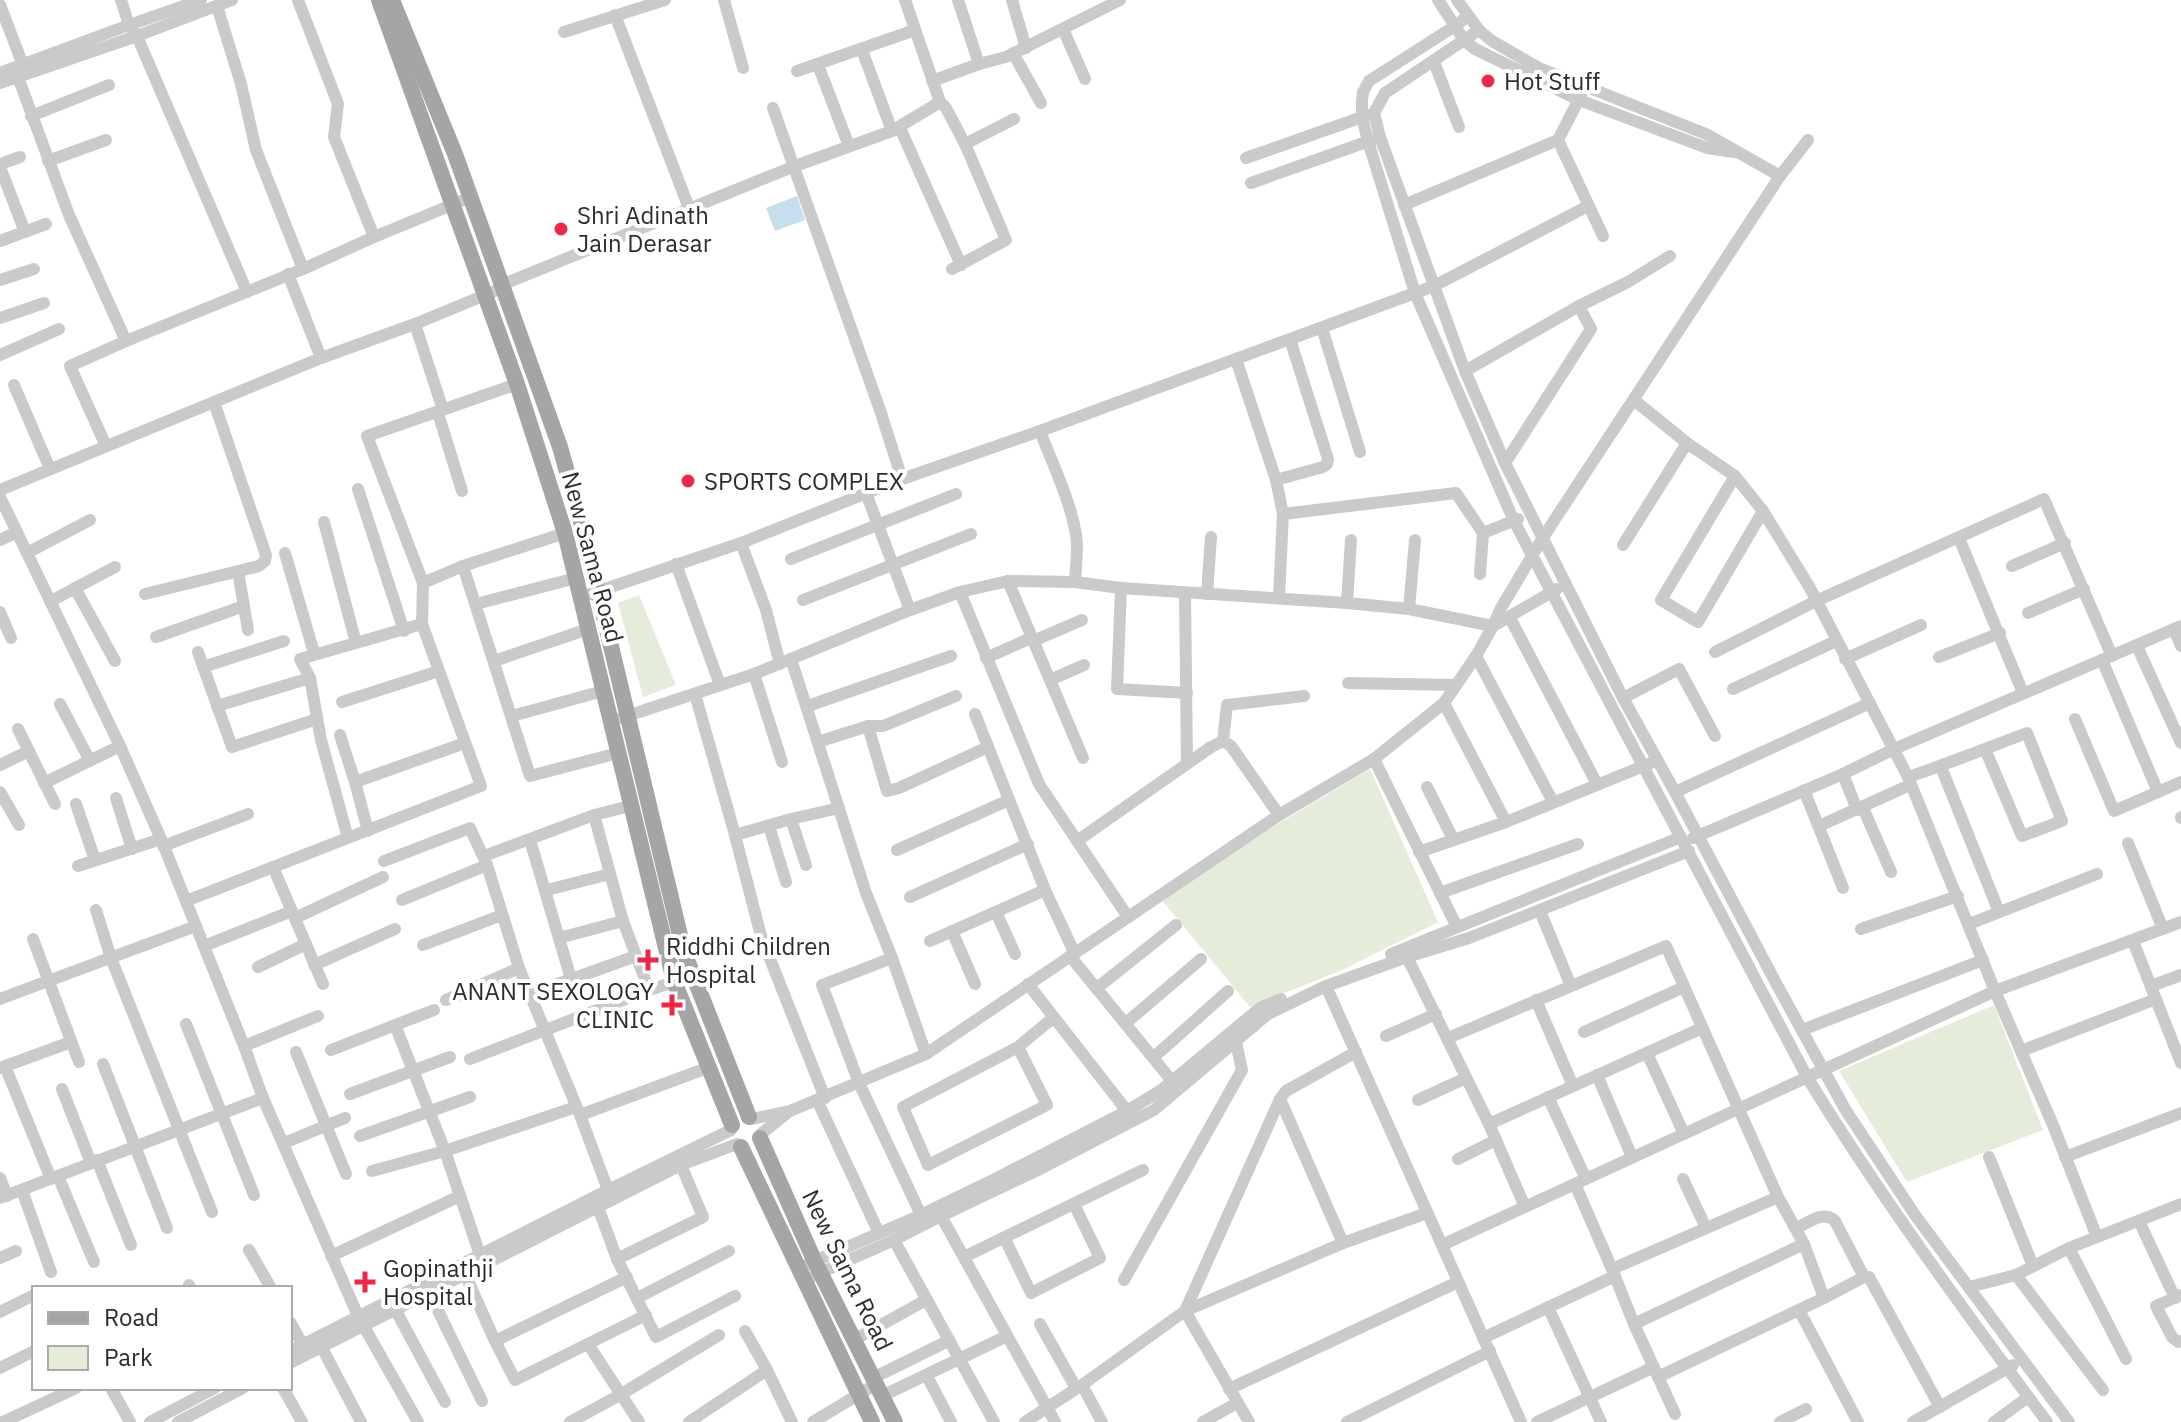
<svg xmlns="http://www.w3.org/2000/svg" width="2181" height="1422" font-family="'IBM Plex Sans',sans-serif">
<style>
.green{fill:#e5ecda}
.water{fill:#c5e0ec}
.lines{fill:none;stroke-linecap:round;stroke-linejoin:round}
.minor{stroke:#cacaca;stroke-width:12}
.major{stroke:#a5a5a5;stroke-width:16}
.poi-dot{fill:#ec2847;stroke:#fff;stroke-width:3}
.labels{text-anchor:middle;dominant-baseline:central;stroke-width:8;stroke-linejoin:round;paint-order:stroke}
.poi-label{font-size:24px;fill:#2d2d2d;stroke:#fff;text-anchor:start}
.street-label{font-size:24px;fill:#2d2d2d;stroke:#fff}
</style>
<rect width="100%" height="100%" fill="#fff"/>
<g class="green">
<path d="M639,595l37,90 -33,12 -25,-94z"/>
<path d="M1370,769l68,153 -96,48 -92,37 -88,-107 102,-68z"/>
<path d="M1994,1005l49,125 -136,52 -68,-111z"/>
</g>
<path class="water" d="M797,196l8,24 -30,11 -9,-23z"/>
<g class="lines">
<g class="minor">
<path d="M121,0l8,25 8,11 110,256"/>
<path d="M298,0l40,104 -4,33 40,100"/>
<path d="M724,0l19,68"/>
<path d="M905,0l35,102 6,6 19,36 41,96 -54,29"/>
<path d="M958,0l21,64"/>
<path d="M1012,0l14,48"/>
<path d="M1438,0l26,40 11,9 104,51 128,48 27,4"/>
<path d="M1457,0l22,30 13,11 47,27 167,66 74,42"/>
<path d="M0,5l23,60"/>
<path d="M217,6l24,78 15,66 47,119"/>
<path d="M615,15l74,193"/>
<path d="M1468,16l-13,10 -86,55 -6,11 -1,9v16l6,24 47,152 99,228 293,556c73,119 156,232 240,345"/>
<path d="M1063,29l22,50"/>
<path d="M1479,30l-94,63 -11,20 6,24 85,234 40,92 118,235 52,94 101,191 69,126 70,106 154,207"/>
<path d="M564,32l101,-32"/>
<path d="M862,50l30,81"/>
<path d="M1013,53l28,50"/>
<path d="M1434,62l25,65"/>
<path d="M818,65l31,81"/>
<path d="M15,69l54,146 57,126"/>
<path d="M797,71l118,-41"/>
<path d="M0,73l129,-48 72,-25"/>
<path d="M932,81l47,-17 27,-7 114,-57"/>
<path d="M0,83l137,-47 95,-36"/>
<path d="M1581,95l-23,45 45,96"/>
<path d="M773,108l107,302 22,69"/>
<path d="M31,116l78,-31"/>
<path d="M900,128l61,137"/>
<path d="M965,144l49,-25"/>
<path d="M1246,158l122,-43"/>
<path d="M48,161l58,-21"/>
<path d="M0,164l20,-7"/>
<path d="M0,167l25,65"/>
<path d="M1251,183l121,-43"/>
<path d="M1404,205l154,-65"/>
<path d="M0,241l46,-17"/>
<path d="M288,274l33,84"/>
<path d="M0,280l34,-11"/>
<path d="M501,285l294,-119 97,-35 48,-29"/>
<path d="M0,318l44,-15"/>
<path d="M415,324l28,86"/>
<path d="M1322,328l38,124"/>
<path d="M0,355l59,-26"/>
<path d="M1236,359l40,121 7,34 -4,83"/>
<path d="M1465,371l114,-65 49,-24 42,-26"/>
<path d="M14,385l36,84"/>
<path d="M1634,400l53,43 48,33 28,35 47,77 98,189 87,214 58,134 44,112"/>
<path d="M438,413l24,78"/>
<path d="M1040,431c12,32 35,79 37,113 0,12 -1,25 -2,38"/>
<path d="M106,446l-36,-80 56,-25 177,-72 71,-32 97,-40"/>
<path d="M1505,463l86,-134 -12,-23"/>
<path d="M1735,476l-74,124 37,22 65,-111"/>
<path d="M1276,480l47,-13 4,-3 1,-5 -38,-120"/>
<path d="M358,489l46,142"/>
<path d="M0,490l321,-132 94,-34 87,-36"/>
<path d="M866,493l44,117"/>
<path d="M0,497l120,249 41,93 83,207 19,52 95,218 60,106"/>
<path d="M1283,514l173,-21 27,40 35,-14"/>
<path d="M324,522l32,121"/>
<path d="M1959,538l64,155"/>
<path d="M0,540l17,-8"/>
<path d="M741,543l25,67 14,54"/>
<path d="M1623,545l64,-102"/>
<path d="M27,553l63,-33"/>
<path d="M285,553l29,100"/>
<path d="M791,559l165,-65"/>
<path d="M676,564l44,121"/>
<path d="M463,566l67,210 88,-23"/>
<path d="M2012,566l53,-23"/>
<path d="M238,571l10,59"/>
<path d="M1480,574l3,-41"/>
<path d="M1008,581l75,177"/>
<path d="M423,583l-56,-147 150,-52"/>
<path d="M75,588l40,73"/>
<path d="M1121,588l-4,101 70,4"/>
<path d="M960,592l79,192 89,133"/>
<path d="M1185,593l2,171"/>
<path d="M145,594l114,-28 6,-5 1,-6 -52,-153"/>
<path d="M590,594l151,-51 161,-64 138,-48 375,-138 19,-7 154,-80"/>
<path d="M1207,594l4,-57"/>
<path d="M803,600l168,-66"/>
<path d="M51,601l64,-34"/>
<path d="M1347,603l4,-63"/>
<path d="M476,604l100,-26"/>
<path d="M1409,609l6,-69"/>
<path d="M0,612l11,26"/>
<path d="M2028,613l56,-24"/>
<path d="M1510,618l87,166"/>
<path d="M2174,629l7,17"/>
<path d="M156,637l88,-31"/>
<path d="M1033,641l49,-21"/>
<path d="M2137,646l44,97"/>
<path d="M198,652l34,95 85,-28"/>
<path d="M1715,652l101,-51 228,-102 68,157"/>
<path d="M1476,656l77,146"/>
<path d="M1939,657l61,-24"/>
<path d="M986,658l45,-20"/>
<path d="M791,659l75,234 26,65 34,96"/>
<path d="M1845,659l76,-34"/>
<path d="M2102,660l56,132"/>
<path d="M494,661l94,-32"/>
<path d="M203,667l81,-26"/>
<path d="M754,674l28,88"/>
<path d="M1050,680l34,-15"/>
<path d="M1348,683l107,2"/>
<path d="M1733,689l103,-48"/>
<path d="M695,694l40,141"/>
<path d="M1623,698l56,-29 36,67"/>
<path d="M342,702l97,-31"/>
<path d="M1444,703l62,119"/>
<path d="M60,704l30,57"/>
<path d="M217,706l93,-28"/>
<path d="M808,706l143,-50"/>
<path d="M975,714l70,176 29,62"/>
<path d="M512,716l91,-25"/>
<path d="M621,718l133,-44 156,-64 50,-18 48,-11 67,1 46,6 226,15 62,6 84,17 64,-37"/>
<path d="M2075,719l39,92 67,-29"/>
<path d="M868,726l19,65 12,-3 89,-41"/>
<path d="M18,729l37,75"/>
<path d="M340,735l15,47 13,49"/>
<path d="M1223,741l4,-36 77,-9"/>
<path d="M818,742l50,-16h15l73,-30"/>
<path d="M1374,759l83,168"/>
<path d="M0,765l29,-14"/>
<path d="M1941,767l58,145"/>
<path d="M1843,774l14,36"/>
<path d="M1908,777c40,-13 79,-29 119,-44l35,88 -40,15 -37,-87"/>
<path d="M355,782l110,-39"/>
<path d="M44,783l76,-37"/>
<path d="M1427,787l26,52"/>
<path d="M1804,790l39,98"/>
<path d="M0,792l19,33"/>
<path d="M1675,792l195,-89"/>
<path d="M116,798l16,51"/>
<path d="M76,804l19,56"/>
<path d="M1863,808l28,64"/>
<path d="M594,815l29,106 26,69"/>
<path d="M2181,817v1"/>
<path d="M791,819l15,46"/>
<path d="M769,826l17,56"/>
<path d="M1819,826l91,-41"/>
<path d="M348,838l-27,-98 -11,-62 -10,-19 122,-35"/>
<path d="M1693,838l150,-64 51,-25 287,-123"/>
<path d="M530,840l41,139"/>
<path d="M1077,841l134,-94 12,-6 8,5 48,69"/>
<path d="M2128,843l35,86"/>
<path d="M163,846l85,-32"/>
<path d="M897,850l112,-50"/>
<path d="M1419,852l87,-30 145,-59"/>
<path d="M484,856l110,-41 36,-9"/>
<path d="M384,861l86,-33 17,37 32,103 61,147 28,75"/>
<path d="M78,866l83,-27"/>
<path d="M273,867l50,117"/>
<path d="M547,890l63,-16"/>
<path d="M1440,893l138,-49"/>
<path d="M910,897l118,-53"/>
<path d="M402,900l85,-35"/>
<path d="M186,901l295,-115 -59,-162 1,-41 40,-17 102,-33"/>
<path d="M96,910l15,48 101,254"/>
<path d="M1540,911l31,75"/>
<path d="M996,912l19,42"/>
<path d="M295,918l88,-41"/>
<path d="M1969,924l128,-50"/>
<path d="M1861,929l97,-33"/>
<path d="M952,931l23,53"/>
<path d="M559,938l64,-17"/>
<path d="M33,939l46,123"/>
<path d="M930,941l115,-51"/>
<path d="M2133,941l48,122"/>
<path d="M423,945l79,-30"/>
<path d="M204,946l88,-35"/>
<path d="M1391,954l290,-117"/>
<path d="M1070,956l102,125"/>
<path d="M1407,957l82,167 36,83"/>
<path d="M892,958l-70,27 37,98 62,132"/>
<path d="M314,965l81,-36"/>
<path d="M258,967l48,-23"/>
<path d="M1028,984l99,127"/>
<path d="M1326,986l195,436"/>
<path d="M2151,986l30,-11"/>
<path d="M1097,988l79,-63"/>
<path d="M530,994l106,-38"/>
<path d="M0,999l196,-73"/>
<path d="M446,1000l73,-32"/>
<path d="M1536,1000l37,86"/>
<path d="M1126,1023l75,-64"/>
<path d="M186,1024l68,171"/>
<path d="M395,1025l50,126 35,104"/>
<path d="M1802,1030l181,-70"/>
<path d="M1584,1032l100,-45"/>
<path d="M1386,1036l50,-22"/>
<path d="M1448,1038l218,-92 112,251 26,47 20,54"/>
<path d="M244,1046l74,-30"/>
<path d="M1018,1047l29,58 -119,60 -25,-58 115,-60 35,-29"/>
<path d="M331,1050l103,-40"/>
<path d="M2021,1051l135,-52"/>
<path d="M296,1052l50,122"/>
<path d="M1647,1053l37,81"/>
<path d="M1154,1057l74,-66"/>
<path d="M470,1059l179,-69 44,-14"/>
<path d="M103,1064l64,164"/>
<path d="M5,1066l46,113"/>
<path d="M0,1068l71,-26"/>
<path d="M1597,1075l35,82"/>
<path d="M62,1089l29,74"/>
<path d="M350,1094l100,-37"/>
<path d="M1548,1097l38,82"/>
<path d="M825,1098l-64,-162 -26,-101 56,-16 48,-11"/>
<path d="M1280,1099l63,144"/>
<path d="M817,1100l61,131"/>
<path d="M1418,1100l48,-22"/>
<path d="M580,1115l130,-48"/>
<path d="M752,1119l38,-8 136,-57 353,-239 95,-56 70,-56 32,-47 17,-30 8,-18 41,-69 238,-363 28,-36"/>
<path d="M1489,1124l213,-96"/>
<path d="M761,1134l26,-21"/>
<path d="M360,1136l110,-39"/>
<path d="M284,1143l61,-25"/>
<path d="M1989,1157l44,109"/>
<path d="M2065,1157l116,-44"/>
<path d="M1458,1159l38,-19"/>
<path d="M97,1160l34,85"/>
<path d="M372,1171l73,-20 131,-44"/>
<path d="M58,1176l36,86"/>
<path d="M0,1178l7,18"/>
<path d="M1683,1179l23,49"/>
<path d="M1575,1184l37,85 22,55 41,90"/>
<path d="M22,1190l29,82"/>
<path d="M0,1198l263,-100"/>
<path d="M598,1207l19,52 39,78 79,-41"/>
<path d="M941,1216l114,206"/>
<path d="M2139,1221l36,77"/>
<path d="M1797,1228c12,-6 27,-18 38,-7l29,56"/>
<path d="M1005,1239l26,54 69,-35 -26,-54"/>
<path d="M894,1240l100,182"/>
<path d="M1442,1245l553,-254 186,-69"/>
<path d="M2069,1248l57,111"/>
<path d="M249,1250l22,38"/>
<path d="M331,1256l129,-60"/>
<path d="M964,1257l179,-87"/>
<path d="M0,1258l16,-7"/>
<path d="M617,1259l86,-42 -22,-52"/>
<path d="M808,1264l113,-49 70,-34 136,-70 33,-20 100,-83 21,-9"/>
<path d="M1612,1269l166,-72"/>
<path d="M465,1274l30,67 20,39 131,-65"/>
<path d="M2016,1275l87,115"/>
<path d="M813,1276l81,-36 47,-24 101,-48 112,-58 114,-96 58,-28 81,-29 62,-19 220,-87"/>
<path d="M1124,1280l118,-210 -6,-28"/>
<path d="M189,1285l1,3"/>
<path d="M1969,1287l47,-12 53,-27 112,-44"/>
<path d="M429,1292l53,109"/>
<path d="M2181,1295l-25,11 16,31 6,5 3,-1"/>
<path d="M637,1298l92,-47"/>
<path d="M1548,1307l53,115"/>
<path d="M395,1309l50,93"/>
<path d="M1799,1310l59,112"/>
<path d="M0,1312l34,-17"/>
<path d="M290,1322l13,23"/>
<path d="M1040,1324l36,64"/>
<path d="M1634,1324l170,-80"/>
<path d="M745,1331l22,39 25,52"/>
<path d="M1483,1338l132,-62"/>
<path d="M854,1340l72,-40"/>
<path d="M495,1341l132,-64"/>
<path d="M588,1344l51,78"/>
<path d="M321,1346l40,76"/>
<path d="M290,1351l318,-161 123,-60"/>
<path d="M290,1363l391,-198 56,-21"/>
<path d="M0,1368l34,-17"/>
<path d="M927,1376l24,46"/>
<path d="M1658,1377l166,-79 40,-21h5l71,130"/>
<path d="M873,1378l75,-37"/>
<path d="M1082,1385l20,37"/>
<path d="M111,1388l19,34"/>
<path d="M283,1388l19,34"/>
<path d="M1229,1389l229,-107"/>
<path d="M882,1396l125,-60"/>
<path d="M3,1422l73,-34"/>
<path d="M150,1422l65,-34"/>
<path d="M178,1422l65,-34"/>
<path d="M570,1422l50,-27 99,-60"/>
<path d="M689,1422l78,-52"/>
<path d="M813,1422l63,-38"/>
<path d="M1025,1422l57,-37 103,-74 158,-68 84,-30"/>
<path d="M1203,1422l34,-19"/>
<path d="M1249,1422l-64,-111 95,-212 6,-8 70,-39"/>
<path d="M1347,1422l143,-71"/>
<path d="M1537,1422l117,-55"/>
<path d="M1780,1422l26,-13"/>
<path d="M1913,1422l100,-57"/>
<path d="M1994,1422l34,-25"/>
</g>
<g class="major">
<path d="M379,0l138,384 48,149 109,448 58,144"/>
<path d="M392,0l63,154 105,293 23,82 101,423 65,165"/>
<path d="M760,1138l54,122 81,162"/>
<path d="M741,1147l131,275"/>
</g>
</g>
<g class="poi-dot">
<circle cx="1488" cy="81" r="8"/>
<circle cx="561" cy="229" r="8"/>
<circle cx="688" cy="481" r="8"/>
<path d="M644 948h8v8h8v8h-8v8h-8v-8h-8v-8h8z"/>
<path d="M668 993h8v8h8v8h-8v8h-8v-8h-8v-8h8z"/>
<path d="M361 1270h8v8h8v8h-8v8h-8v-8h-8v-8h8z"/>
</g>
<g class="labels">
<g class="poi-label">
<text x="1504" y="81">Hot Stuff</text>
<text x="577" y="215">Shri Adinath<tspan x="577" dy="28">Jain Derasar</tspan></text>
<text x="704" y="481">SPORTS COMPLEX</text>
<text x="666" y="946">Riddhi Children<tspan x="666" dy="28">Hospital</tspan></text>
<text x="654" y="991" text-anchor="end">ANANT SEXOLOGY<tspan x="654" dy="28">CLINIC</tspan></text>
<text x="383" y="1268">Gopinathji<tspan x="383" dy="28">Hospital</tspan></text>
</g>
<g class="street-label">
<text transform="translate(593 557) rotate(75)">New Sama Road</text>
<text transform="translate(848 1270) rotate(64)">New Sama Road</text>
</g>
</g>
<rect x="32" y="1286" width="260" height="104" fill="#ffffff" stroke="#ababab" stroke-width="2"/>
<rect x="48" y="1312" width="40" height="12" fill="#a5a5a5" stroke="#ababab" stroke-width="2"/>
<text x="104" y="1326" font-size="24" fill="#2d2d2d">Road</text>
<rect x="48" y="1346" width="40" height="24" fill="#e5ecda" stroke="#ababab" stroke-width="2"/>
<text x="104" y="1366" font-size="24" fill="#2d2d2d">Park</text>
</svg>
